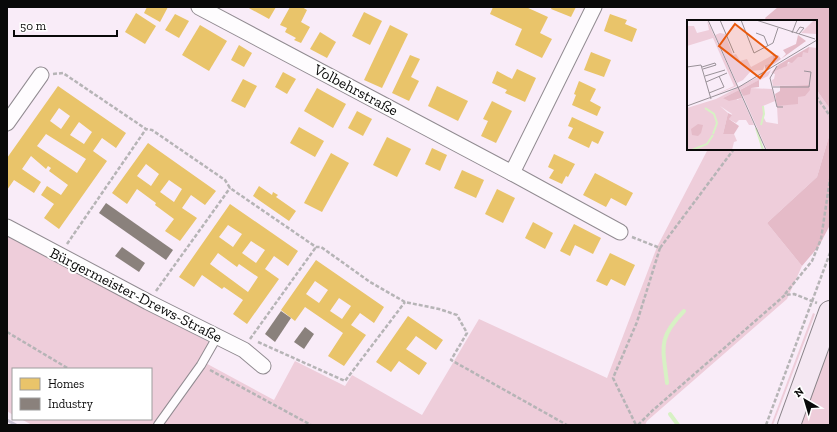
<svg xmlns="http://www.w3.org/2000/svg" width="837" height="432" font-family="'Zilla Slab',serif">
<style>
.green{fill:#eecdda}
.forest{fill:#e5bbc8}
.homes{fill:#e9c46a;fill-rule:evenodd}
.industry{fill:#8a817c}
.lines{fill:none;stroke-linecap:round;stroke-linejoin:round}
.stream{stroke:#d7f1c4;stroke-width:4}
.service-casing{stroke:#918b91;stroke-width:10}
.minor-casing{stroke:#918b91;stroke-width:17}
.secondary-casing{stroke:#888287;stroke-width:24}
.path{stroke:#b6b4b6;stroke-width:2.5;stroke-dasharray:4 2;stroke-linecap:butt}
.service{stroke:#fefcfe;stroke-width:8}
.minor{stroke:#fefcfe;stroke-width:15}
.secondary{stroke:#f4e7f2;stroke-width:22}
.rail{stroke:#c8c2d4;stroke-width:3}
.labels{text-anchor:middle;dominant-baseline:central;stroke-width:4;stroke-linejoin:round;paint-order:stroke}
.street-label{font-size:15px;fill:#090909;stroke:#fff}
.inset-river{fill:none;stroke:#d7f1c4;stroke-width:2}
.inset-road{fill:none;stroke:#999198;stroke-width:1}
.view{fill:#e8590c;fill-opacity:0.15;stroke:#e8590c;stroke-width:2}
.inset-edge{fill:none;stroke:#090909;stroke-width:2}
</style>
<rect width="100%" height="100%" fill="#f9ecf8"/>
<g class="green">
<path d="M816,89l14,20v24l-13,44 -50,46 35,43 -15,33 -140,122 -2,4h-613l-11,-6h130v-50h-138v46l-6,-4v-176l202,107 -9,18 74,40 21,-39 50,25 7,-11 70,40 57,-96 128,59 50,-131 51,-98h108z"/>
<path d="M813,313l2,1 -42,111h-2z"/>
<path d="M830,348v77h-34z"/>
</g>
<g class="forest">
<path d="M778,7h52v102l-14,-20v-68h-49l-2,-3z"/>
<path d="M830,133v92l-11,21 -17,20 -35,-43 50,-46z"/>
</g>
<g class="homes">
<path d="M147,7h21l-8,15 -16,-9z"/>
<path d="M247,7h29l-7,12z"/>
<path d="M290,7h12l5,3 -6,12 9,5 -9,16 -7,-3 2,-2 -11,-6 2,-4 -7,-3z"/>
<path d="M493,7h33l22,10 -8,16 12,6 -10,19 -27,-13 7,-16 -32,-15z"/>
<path d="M552,7h24l-5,10 -20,-8z"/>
<path d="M364,12l18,9 -12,24 -18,-9z"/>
<path d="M136,13l20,13 -11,18 -20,-12z"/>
<path d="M175,14l14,7 -10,17 -14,-8z"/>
<path d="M610,14l17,6 -2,4 12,5 -5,13 -28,-11z"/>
<path d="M200,25l27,16 -18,30 -27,-16z"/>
<path d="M390,25l18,9 -26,54 -18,-8z"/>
<path d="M320,32l16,10 -9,16 -17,-9z"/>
<path d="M239,45l13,8 -8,14 -13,-7z"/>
<path d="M591,52l20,8 -7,17 -20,-7z"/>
<path d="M410,55l10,4 -9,18 8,4 -10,20 -17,-8z"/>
<path d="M517,69l19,9 -11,24 -20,-9 2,-3 -15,-7 5,-12 15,8z"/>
<path d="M283,72l13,7 -9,15 -12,-7z"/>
<path d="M243,79l14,7 -12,22 -14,-7z"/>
<path d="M579,81l17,8 -6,12 11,6 -4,9 -25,-11 4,-10 -2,-1z"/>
<path d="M58,86l68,47 -10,15 -14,-10 -9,13 14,10 -48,68 -15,-11 10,-14 -13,-9 6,-9 14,9 7,-10 -19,-14 2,-3 -3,-2 -2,3 -15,-13 -9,13 19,13 -7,11 -20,-13 -7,10v-32zM59,108l11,8 -9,13 -11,-8zM79,122l13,10 -8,12 -14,-9zM46,134l40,25 -9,14 -40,-27z"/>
<path d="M437,86l31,15 -10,20 -30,-15z"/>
<path d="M317,88l29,16 -13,24 -29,-17z"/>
<path d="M492,101l20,10 -16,32 -15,-7 7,-15 -5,-2z"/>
<path d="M357,111l15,8 -9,17 -15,-8z"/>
<path d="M572,117l32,15 -6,12 -6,-3 -3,7 -21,-10 5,-10 -5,-2z"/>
<path d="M299,127l25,14 -9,16 -25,-14z"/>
<path d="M387,137l24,12 -14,28 -24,-12z"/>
<path d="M148,143l68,48 -11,14 -14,-10 -9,13 15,10 -17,23 -15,-10 9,-12 -19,-14 1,-2 -19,-14 -10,15 -15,-11zM146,164l13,10 -8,12 -14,-10zM169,180l13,9 -8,13 -14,-10z"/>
<path d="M432,148l15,7 -7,16 -15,-7z"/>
<path d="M331,153l18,10 -27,49 -18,-9z"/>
<path d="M554,154l21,10 -7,13 -2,-1 -4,8 -13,-6 5,-8 -6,-3z"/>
<path d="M462,170l22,10 -8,18 -22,-10z"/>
<path d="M595,173l38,20 -7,13 -15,-8 -5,9 -23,-12z"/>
<path d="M259,186l13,9 1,-3 5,3 -2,2 20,14 -7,10 -36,-25z"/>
<path d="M497,189l18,9 -12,25 -18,-9z"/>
<path d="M230,204l68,47 -10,15 -14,-10 -9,13 14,10 -32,45 -14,-10 10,-14 -19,-13 -2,2 -20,-14 -8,12 -15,-10zM228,225l14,9 -9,13 -14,-10zM251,241l14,9 -9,13 -14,-10zM218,253l19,14 2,-3 19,13 -10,15 -38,-28z"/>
<path d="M533,222l20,11 -8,16 -20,-11z"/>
<path d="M574,224l27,14 -8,16 -18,-9 -5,11 -10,-5z"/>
<path d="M610,253l25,12 -10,21 -14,-7 -4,7 -11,-5z"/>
<path d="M316,260l68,47 -10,16 -14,-10 -9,12 15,10 -22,31 -16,-10 15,-23 -38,-26 -10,14 -14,-11zM315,281l13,9 -9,13 -13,-9zM339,298l12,8 -9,13 -12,-8z"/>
<path d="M408,316l35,24 -7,10 -20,-14 -10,13 21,14 -8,12 -20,-14 -8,11 -15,-10z"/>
</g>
<g class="industry">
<path d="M106,203l67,47 -7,10 -67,-47z"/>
<path d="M122,247l23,16 -6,9 -24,-16z"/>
<path d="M281,311l10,7 -16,24 -10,-8z"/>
<path d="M305,327l9,7 -10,15 -10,-7z"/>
</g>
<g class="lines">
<g class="stream">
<path d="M667,383c-4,-36 -10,-44 17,-72"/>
<path d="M670,414l8,11"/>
</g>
<defs>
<path id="service" d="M158,425l43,-60 16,-28"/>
<g id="minor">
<path d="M199,7l313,166 82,-166"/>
<path d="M7,123l34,-48"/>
<path d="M512,173l108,59"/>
<path d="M7,227l141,75 96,48 19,16"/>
</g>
<path id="secondary" d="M789,425l41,-113"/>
</defs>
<use href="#service" class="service-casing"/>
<use href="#minor" class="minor-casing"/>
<use href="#secondary" class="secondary-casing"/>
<g class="path">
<path d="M53,74l10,-1 83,56 6,1 73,50 5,8 86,59h5l49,35 35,20 34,7 18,6 10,18 -16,27 116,65"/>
<path d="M816,96l14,20"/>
<path d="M632,237l28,11 -23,74 -24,56 23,47"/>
<path d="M67,244l79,-115"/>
<path d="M660,248l74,-99"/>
<path d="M156,291l74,-103"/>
<path d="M785,294l27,-33 9,-22 9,-60"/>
<path d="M7,332l62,37"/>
<path d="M250,339l66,-92"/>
<path d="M258,342l87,39 60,-79"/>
<path d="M210,370l101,55"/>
<path d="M638,425l14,-14 133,-116 9,-1 23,9"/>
<path d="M766,425l64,-172"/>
</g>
<use href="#service" class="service"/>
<use href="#minor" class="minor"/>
<use href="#secondary" class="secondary"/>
<path class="rail" d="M7,420l9,5"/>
</g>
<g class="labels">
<g class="street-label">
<text transform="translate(356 90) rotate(28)">Volbehrstraße</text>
<text transform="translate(136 295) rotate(27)">Bürgermeister-Drews-Straße</text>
</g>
</g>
<g transform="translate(687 20)">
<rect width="130" height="130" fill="#f9ecf8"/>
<path d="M20,0l30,66 -25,10 22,-10 -21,-48 -26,8v-20h7l3,7 12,-3zM127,0h3l-1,14 -15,-1zM33,13l5,1 8,21 3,-1 4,7 7,-2 4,8 22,-12 -1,8 -7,2 -2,5 -12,1 -8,9 -6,3 -22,-48zM122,27l8,1v102h-50l-24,-54 7,-8 22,1 3,12 -12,5 1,12 2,4 12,2 -1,-18 21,-9 11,-12 -36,1 -1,-6 2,-1 1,-5 -4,-1 5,-4 8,-2zM84,50l-3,6 -45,22 13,-1 1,3 5,-2 12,27h-5l-3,-5h-7l-3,3 -7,-4 3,-5 -12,-8 8,7 -5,21h11l3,7 -3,1 -2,8h-45v-42l29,-9z" fill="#eecdda"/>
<path d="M111,15l8,6 -32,23 -9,5v-4l7,-2 1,-8h5l3,4 5,-5 -3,-4 13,-6zM122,27l-1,6 -5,-1 -1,5h-4l-6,6 -4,-1 -1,4 -15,6 6,-7zM72,60v7l-8,1 -1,6 -7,2 -3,-6zM122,65l1,5 -5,6 -7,1v7l-21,2 -2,-12 5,-3v-5zM52,70l3,8 -13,3 -6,-3zM41,93l4,2 -3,4 10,7 -5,8h-11zM11,104l5,1 -2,8 -3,3 -6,-1 -1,-6z" fill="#e5bbc8"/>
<path class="inset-river" d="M18,88l9,6 3,9 -4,11M74,105l3,-11 -1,-8M69,108l7,22M5,130l15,-6 6,-9"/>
<path class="inset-road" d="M21,0l58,130M33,0l14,33M54,0l13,33 19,-10 5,-15M69,0l59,19M69,13l8,3 4,10M105,13l5,-13M109,13l4,-6 4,1 -5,6M90,46l-7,12 7,29h6M0,47l14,-2 10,34M15,47l13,-4 1,2 -13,4M18,56l20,-6M19,62l21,-9M86,67h36l2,-15 -7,-1M22,73l15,-6 -5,-11M0,86l52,-19 78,-47"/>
<path class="view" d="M48,4l42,33 -17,21 -41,-32z"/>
<rect width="130" height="130" class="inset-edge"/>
</g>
<rect width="837" height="432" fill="none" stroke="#090909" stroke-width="16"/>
<rect x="12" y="368" width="140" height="52" fill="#ffffff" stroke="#9d9d9d"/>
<rect x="20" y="378" width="20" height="12" fill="#e9c46a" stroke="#9d9d9d"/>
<text x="48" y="388" font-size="12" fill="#090909">Homes</text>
<rect x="20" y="398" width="20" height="12" fill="#8a817c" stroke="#9d9d9d"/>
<text x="48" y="408" font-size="12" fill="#090909">Industry</text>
<g transform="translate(805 400) rotate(322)" stroke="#ffffff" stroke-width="3" paint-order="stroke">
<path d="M0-3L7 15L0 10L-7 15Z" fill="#090909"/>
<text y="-6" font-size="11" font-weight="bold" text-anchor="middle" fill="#090909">N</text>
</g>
<path d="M14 30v6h103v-6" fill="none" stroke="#090909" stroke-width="2"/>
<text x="20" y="30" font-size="12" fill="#090909" stroke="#ffffff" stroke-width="3" paint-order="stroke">50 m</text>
</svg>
